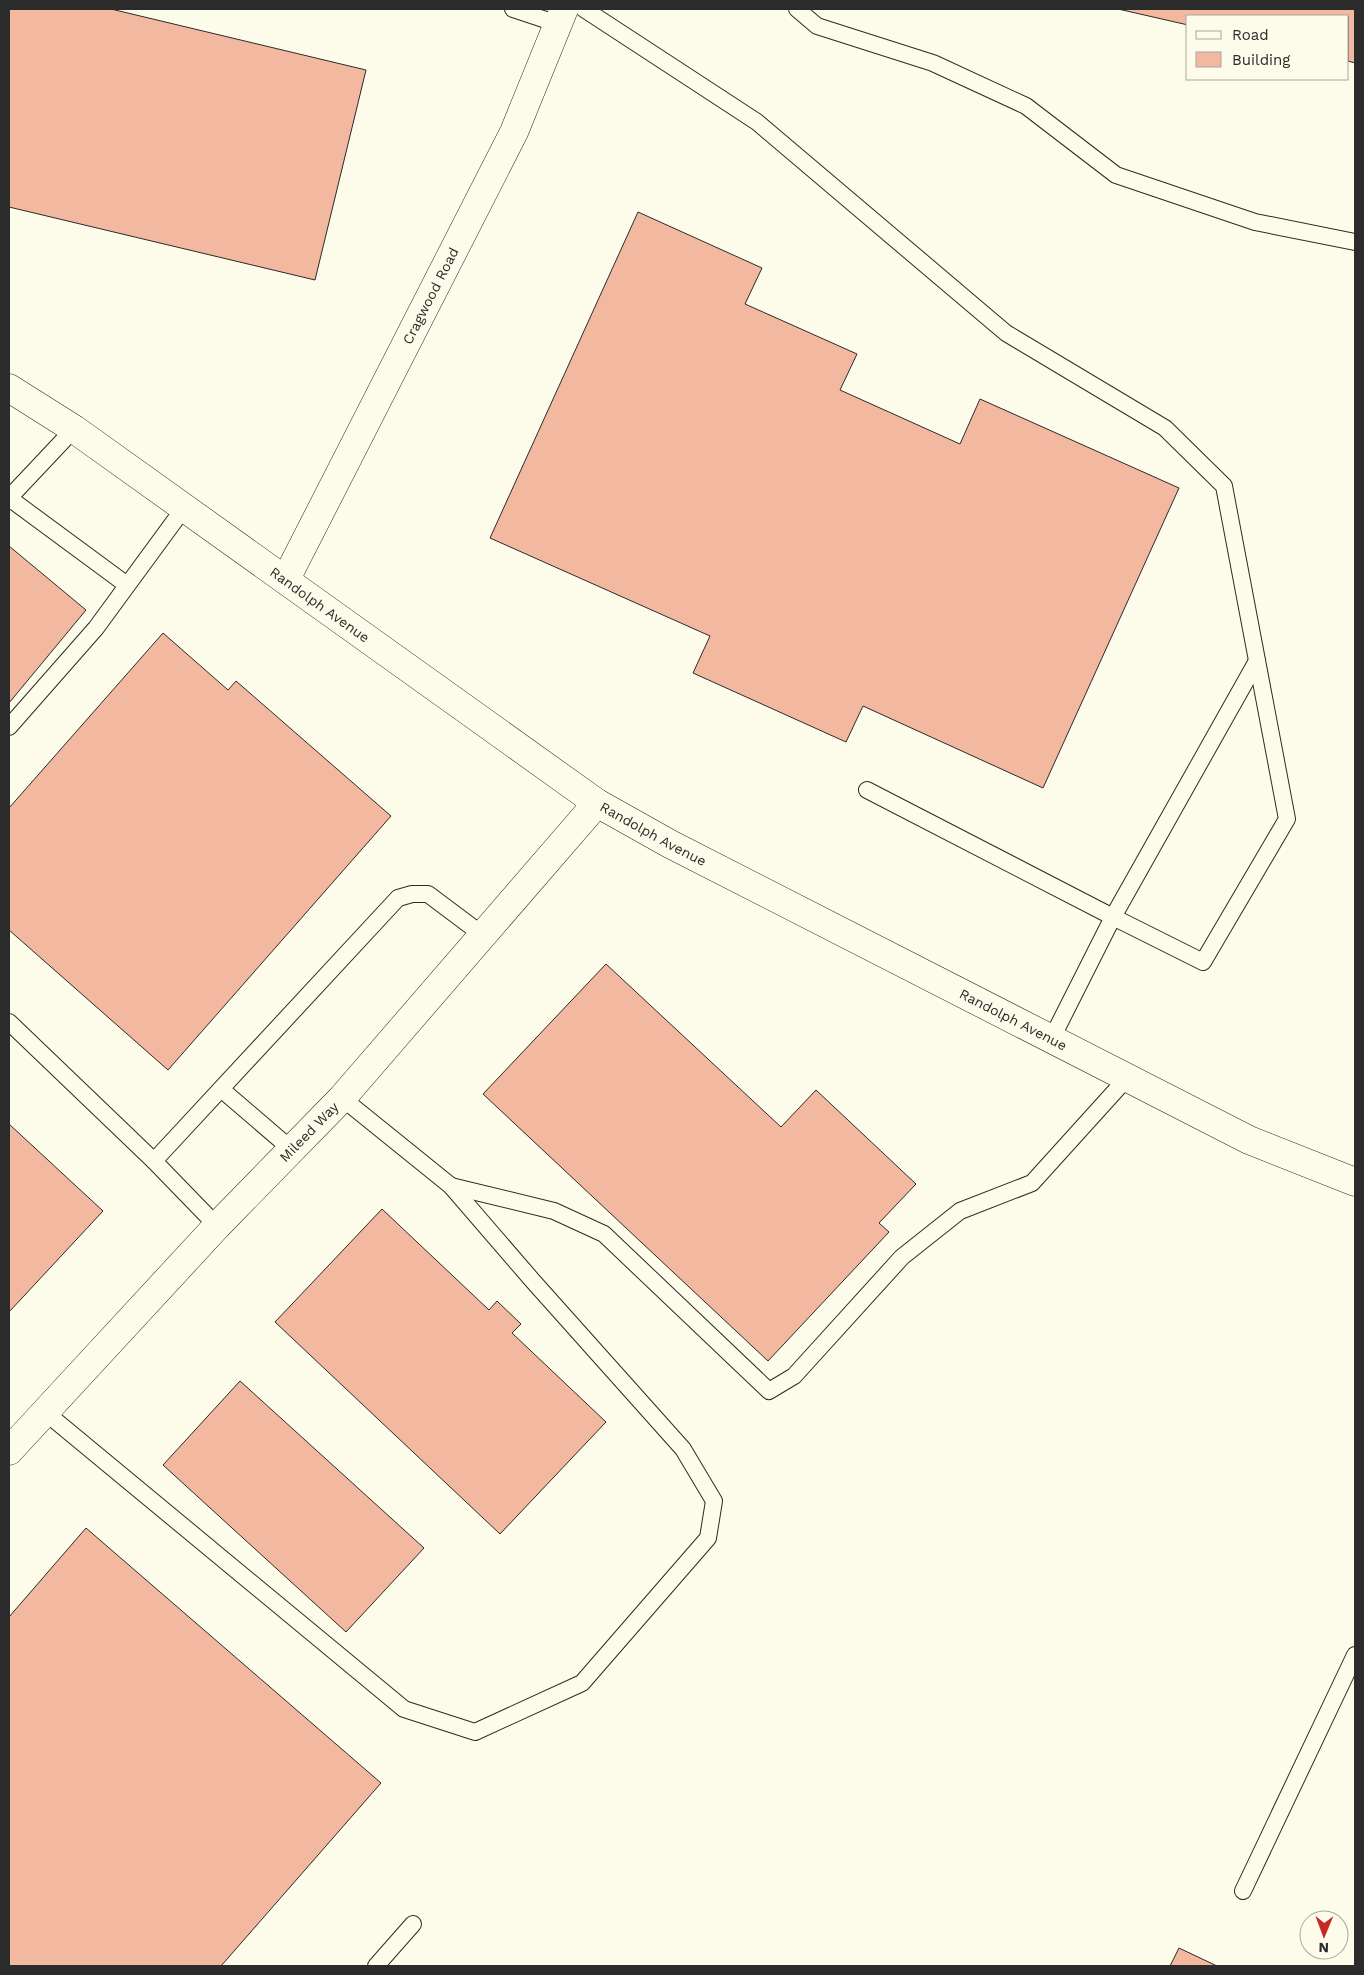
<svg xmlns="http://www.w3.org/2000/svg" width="1364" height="1975" font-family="'Work Sans',sans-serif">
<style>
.building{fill:#f2b8a0;stroke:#2b2b2b}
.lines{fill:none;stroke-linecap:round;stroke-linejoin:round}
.service-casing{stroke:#2b2b2b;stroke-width:18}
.minor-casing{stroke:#2b2b2b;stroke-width:29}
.secondary-casing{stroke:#2b2b2b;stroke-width:29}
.service{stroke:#fdfbea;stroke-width:16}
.minor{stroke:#fdfbea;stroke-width:28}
.secondary{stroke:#fdfbea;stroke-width:28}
.labels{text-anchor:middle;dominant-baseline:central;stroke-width:4;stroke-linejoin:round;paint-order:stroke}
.street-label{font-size:14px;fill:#2b2b2b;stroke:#fdfbea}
</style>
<rect width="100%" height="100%" fill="#fdfbea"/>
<g class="building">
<path d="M9,9h102l255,61 -51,210 -306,-73z"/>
<path d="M1118,9h237v54l-7,-2v-45h-160v9z"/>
<path d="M638,212l124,56 -17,36 112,50 -17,36 120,54 20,-45 199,89 -136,300 -180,-82 -17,36 -153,-69 17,-37 -220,-98z"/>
<path d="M9,546l77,64 -77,93z"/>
<path d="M163,633l65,57 8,-9 155,135 -223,254 -159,-140v-122z"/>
<path d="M606,964l175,163 35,-37 100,94 -37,39 10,9 -121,129 -285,-267z"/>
<path d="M9,1124l94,87 -94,101z"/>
<path d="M382,1209l107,101 8,-9 24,23 -9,9 94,89 -106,112 -225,-212z"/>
<path d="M240,1381l184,167 -78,84 -183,-167z"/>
<path d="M86,1528l295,255 -160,183h-212v-349z"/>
<path d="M1179,1948l38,18h-47z"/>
</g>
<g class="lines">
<defs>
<g id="service">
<path d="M513,9l45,15"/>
<path d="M584,9l173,113 249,211 159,95 59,58 63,333 -84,143 -90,-45 -61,121"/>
<path d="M797,9l20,17 116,37 93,43 90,69 139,47 100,20"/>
<path d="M9,498l118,87"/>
<path d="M9,498l65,-69"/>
<path d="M9,727l87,-99 88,-120"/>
<path d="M867,790l246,127 144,-256"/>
<path d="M9,1022l145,139 63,65"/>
<path d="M221,1089l70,60"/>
<path d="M154,1161l244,-263 14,-4h16l56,42"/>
<path d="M451,1186l103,25 50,23 165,157 25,-15 108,-119 58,-46 72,-28 95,-105"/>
<path d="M45,1412l359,297 71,23 107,-49 126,-145 6,-37 -31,-52 -151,-169 -81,-94 -109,-88"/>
<path d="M1243,1891l112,-236"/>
<path d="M376,1966l37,-42"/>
</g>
<g id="minor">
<path id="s1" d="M286,579l228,-447 50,-123"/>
<path id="s2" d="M9,1451l208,-225 125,-128 255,-295"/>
</g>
<g id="secondary">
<path id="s3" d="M9,388l65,41 523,374 73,41 579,296 106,42"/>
</g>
</defs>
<use href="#service" class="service-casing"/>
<use href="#minor" class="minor-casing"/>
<use href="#secondary" class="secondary-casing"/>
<use href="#service" class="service"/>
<use href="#minor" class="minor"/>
<use href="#secondary" class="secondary"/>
</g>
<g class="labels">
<g class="street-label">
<text stroke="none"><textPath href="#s1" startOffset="318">Cragwood Road</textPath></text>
<text stroke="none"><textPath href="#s3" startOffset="379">Randolph Avenue</textPath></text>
<text stroke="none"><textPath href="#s3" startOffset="784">Randolph Avenue</textPath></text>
<text stroke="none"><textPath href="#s3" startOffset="1189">Randolph Avenue</textPath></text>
<text stroke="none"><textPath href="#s2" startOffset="438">Mileed Way</textPath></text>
</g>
</g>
<rect width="1364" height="1975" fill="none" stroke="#2b2b2b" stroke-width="20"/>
<rect x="1186" y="15" width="162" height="65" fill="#fdfbea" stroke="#a9a89e"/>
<rect x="1196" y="31" width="25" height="8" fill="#fdfbea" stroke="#a9a89e"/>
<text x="1232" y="40" font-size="15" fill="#2b2b2b">Road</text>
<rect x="1196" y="52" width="25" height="15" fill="#f2b8a0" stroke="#a9a89e"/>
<text x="1232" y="65" font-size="15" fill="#2b2b2b">Building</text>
<g transform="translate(1324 1935) rotate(181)"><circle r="24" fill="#fdfbea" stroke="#a9a89e"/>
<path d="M0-4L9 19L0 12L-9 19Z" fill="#c62828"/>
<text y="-8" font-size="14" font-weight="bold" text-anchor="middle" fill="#2b2b2b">N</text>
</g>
</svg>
